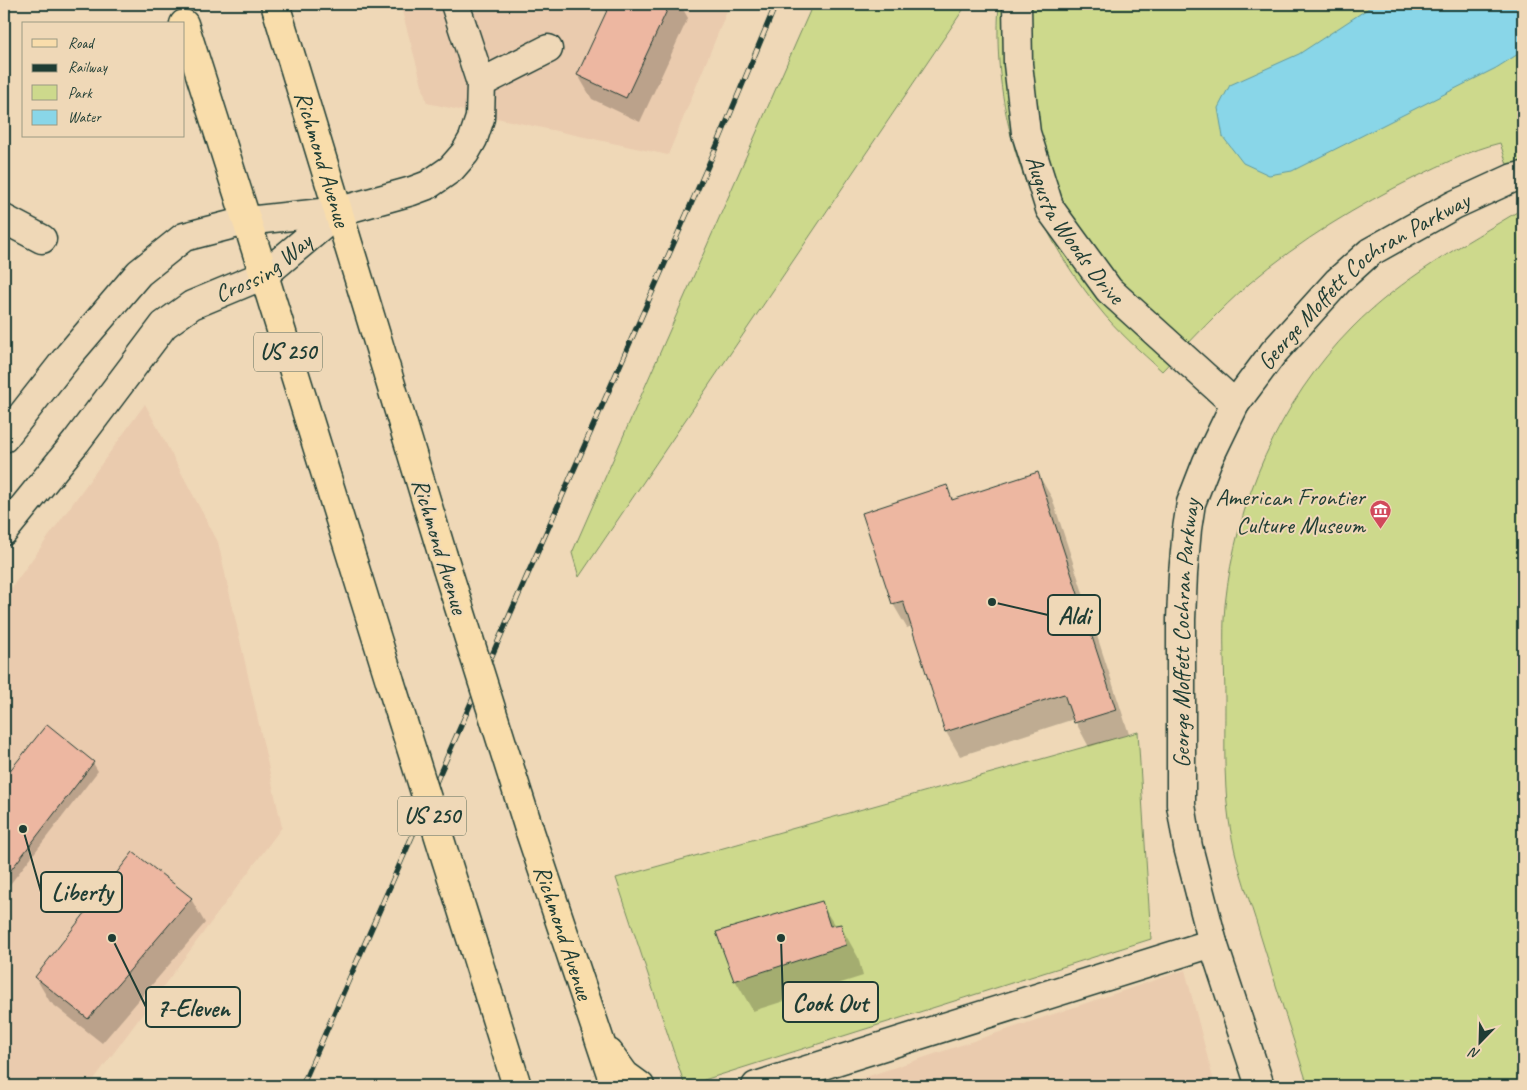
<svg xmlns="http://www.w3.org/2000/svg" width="1527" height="1090" font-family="Caveat,sans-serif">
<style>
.built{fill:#eacbae}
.green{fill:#cdd98c;stroke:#768b60}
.water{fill:#89d6e8;stroke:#5f99a0}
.shadow{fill:#0003}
.building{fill:#edb7a1;stroke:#1f3d34}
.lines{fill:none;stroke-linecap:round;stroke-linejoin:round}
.minor-casing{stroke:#1f3d34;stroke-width:31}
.major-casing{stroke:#1f3d34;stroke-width:31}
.minor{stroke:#efd8b7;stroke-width:28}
.major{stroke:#f9ddab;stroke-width:28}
.rail-casing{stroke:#1f3d34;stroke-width:5.5}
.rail{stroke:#efd8b7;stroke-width:4;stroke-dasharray:11;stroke-linecap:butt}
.major-bridge-casing{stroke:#1f3d34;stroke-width:31;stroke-linecap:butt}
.major-bridge{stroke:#f9ddab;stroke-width:28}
.labels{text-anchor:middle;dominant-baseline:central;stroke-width:4;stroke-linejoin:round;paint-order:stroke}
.shield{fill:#efd8b7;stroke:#5d6c5b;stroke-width:1}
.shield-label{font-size:22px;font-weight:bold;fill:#1f3d34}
.street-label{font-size:24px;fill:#1f3d34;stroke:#efd8b7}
.poi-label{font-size:24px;fill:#1f3d34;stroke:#efd8b7;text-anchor:end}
.leader{fill:none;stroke:#1f3d34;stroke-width:2}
.callout-dot{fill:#1f3d34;stroke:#efd8b7;stroke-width:2}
.callout{fill:#efd8b7;stroke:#1f3d34;stroke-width:2}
.callout-label{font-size:25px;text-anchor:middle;font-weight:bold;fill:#1f3d34}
</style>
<rect width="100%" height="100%" fill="#efd8b7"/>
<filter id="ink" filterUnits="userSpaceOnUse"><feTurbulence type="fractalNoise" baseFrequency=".02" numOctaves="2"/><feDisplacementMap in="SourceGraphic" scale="10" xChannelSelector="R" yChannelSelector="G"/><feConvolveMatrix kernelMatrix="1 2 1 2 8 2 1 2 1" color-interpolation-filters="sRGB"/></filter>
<g filter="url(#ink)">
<g class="built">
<path d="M400,4h330l-62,151 -241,-52z"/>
<path d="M145,404l73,138 64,285 -193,259h-85v-488z"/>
<path d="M1185,970l30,116h-376z"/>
</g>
<g class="green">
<path d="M813,4h154l-388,573 -7,-24z"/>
<path d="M999,4h524v1082h-215c-16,-51 -33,-103 -49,-155 -9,-30 -21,-61 -27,-93 -9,-45 -7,-91 -7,-137 0,-31 -3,-65 0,-96 11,-103 54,-203 127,-277 49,-50 111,-83 170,-119l-22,-66c-29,7 -57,21 -84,34 -59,29 -115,63 -166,106 -31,27 -59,58 -88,88 -22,-20 -45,-40 -64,-64 -69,-84 -107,-194 -99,-303z"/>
<path d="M1138,732l13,207 -466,147 -69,-208z"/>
</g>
<path class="water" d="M1375,4h148v47l-27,17 -204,103 -23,4 -26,-12 -20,-26 -5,-29 12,-23 69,-31z"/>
<g class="shadow">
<path d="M612,4h68l8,14 -48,104 -48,-23 -14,-24z"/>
<path d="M1038,474l14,24 77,236 -40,13 -15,-28 -114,37 -14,-24 -34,-106 -5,2 -14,-24 -30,-91 84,-26 7,13z"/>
<path d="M47,726l46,37 5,8 -94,121v-112z"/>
<path d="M191,899l14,24 -103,120 -52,-41 -14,-24z"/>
<path d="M821,903l14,23 5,-1 18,32 5,19 -110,35 -18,-31z"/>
</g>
<g class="building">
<path d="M610,4h60l-44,94 -49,-23z"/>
<path d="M1038,472l78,238 -42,13 -10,-29 -119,38 -42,-131 -11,3 -30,-91 85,-28 5,15z"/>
<path d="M47,724l47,38 -90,117v-101z"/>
<path d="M133,852l59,46 -104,121 -53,-42z"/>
<path d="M822,901l8,25 11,-2 5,21 -112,36 -18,-49z"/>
</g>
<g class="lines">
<defs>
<g id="minor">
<path id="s1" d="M1017,4l1,60 8,69 24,76 59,81 126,114"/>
<path d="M481,83l67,-34"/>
<path d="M4,219l38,20"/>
<path d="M4,438l66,-84 69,-81 45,-36 62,-16 94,-10 72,-20 16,-6 23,-16 14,-16 8,-14 7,-21 1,-35 -26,-79"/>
<path id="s2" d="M4,531l72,-89 88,-117 28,-20 72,-30 76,-64"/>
<path d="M756,1086l457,-143"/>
<path id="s3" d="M1260,1086l-47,-143 -25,-96 -7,-42v-186l2,-45 4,-45 4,-26 16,-41 28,-58 38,-51 65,-72 32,-29 84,-47 59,-27 10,-2"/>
</g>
<g id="major">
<path id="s4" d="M275,4c57,183 111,366 167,549"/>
<path d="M184,24l80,251 126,406"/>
<path id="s5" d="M529,829l86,257"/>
<path d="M475,951l42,135"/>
<path d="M609,1053l16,22 15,11"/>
</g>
</defs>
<use href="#minor" class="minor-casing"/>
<use href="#major" class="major-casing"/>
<use href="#minor" class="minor"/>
<use href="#major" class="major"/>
<defs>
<path id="rail" d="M302,1086l416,-943 58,-139"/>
</defs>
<use href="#rail" class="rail-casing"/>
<use href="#rail" class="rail"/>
<defs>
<g id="major-bridge">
<path d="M442,553l87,276"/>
<path d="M390,681l85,270"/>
</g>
</defs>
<use href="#major-bridge" class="major-bridge-casing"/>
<use href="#major-bridge" class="major-bridge"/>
</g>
</g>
<defs>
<symbol id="museum-pin" viewBox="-11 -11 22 30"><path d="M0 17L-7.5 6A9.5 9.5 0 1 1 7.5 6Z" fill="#d1495b" stroke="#efd8b7"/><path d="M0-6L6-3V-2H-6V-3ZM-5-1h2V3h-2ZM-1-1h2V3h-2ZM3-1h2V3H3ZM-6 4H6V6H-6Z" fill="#fff"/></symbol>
</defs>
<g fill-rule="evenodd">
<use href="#museum-pin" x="1368" y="498" width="25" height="34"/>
</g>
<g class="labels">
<g class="shield">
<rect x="254" y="332.5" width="68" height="39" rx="4"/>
<rect x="398" y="796.5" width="68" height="39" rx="4"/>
</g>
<g class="shield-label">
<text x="288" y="352">US 250</text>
<text x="432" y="816">US 250</text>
</g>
<g class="street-label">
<text stroke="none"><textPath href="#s4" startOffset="162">Richmond Avenue</textPath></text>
<text stroke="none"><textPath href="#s1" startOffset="239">Augusta Woods Drive</textPath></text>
<text stroke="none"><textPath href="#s2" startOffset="376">Crossing Way</textPath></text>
<text stroke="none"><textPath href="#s3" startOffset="884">George Moffett Cochran Parkway</textPath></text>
<text transform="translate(440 546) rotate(73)">Richmond Avenue</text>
<text stroke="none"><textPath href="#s3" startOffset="464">George Moffett Cochran Parkway</textPath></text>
<text stroke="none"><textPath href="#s5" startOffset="109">Richmond Avenue</textPath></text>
</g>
<g class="poi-label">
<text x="1365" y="497">American Frontier<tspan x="1365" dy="28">Culture Museum</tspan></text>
</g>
</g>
<path class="leader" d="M992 602L1048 615M23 829L41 892M781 938L783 1002M112 938L146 1007"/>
<g class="callout-dot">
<circle cx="992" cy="602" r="5"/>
<circle cx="23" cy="829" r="5"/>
<circle cx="781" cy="938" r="5"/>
<circle cx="112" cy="938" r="5"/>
</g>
<g class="callout">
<rect x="1048" y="595" width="52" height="40" rx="5"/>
<rect x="41" y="872" width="81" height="40" rx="5"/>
<rect x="783" y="982" width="95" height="40" rx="5"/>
<rect x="146" y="987" width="94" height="40" rx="5"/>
</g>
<g class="callout-label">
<text x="1074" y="624">Aldi</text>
<text x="82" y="900">Liberty</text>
<text x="830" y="1011">Cook Out</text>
<text x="193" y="1016">7-Eleven</text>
</g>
<rect width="1527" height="1090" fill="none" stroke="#efd8b7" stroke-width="20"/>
<rect x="10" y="10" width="1507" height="1070" fill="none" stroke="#1f3d34" stroke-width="2" filter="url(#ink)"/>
<rect x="22" y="22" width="162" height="115" fill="#efd8b7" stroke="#9c9a83"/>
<rect x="32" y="39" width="25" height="8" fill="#f9ddab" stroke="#9c9a83"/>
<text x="68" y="48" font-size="15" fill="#1f3d34">Road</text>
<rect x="32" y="64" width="25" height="8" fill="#1f3d34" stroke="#9c9a83"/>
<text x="68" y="72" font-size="15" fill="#1f3d34">Railway</text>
<rect x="32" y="85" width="25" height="15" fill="#cdd98c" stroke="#9c9a83"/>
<text x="68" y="98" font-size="15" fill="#1f3d34">Park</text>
<rect x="32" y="110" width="25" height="15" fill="#89d6e8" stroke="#9c9a83"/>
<text x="68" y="122" font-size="15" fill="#1f3d34">Water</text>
<g transform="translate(1480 1042) rotate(203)" stroke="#efd8b7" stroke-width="4" paint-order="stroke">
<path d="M0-4L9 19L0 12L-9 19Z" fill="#1f3d34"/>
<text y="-8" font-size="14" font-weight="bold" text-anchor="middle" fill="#1f3d34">N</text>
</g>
</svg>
